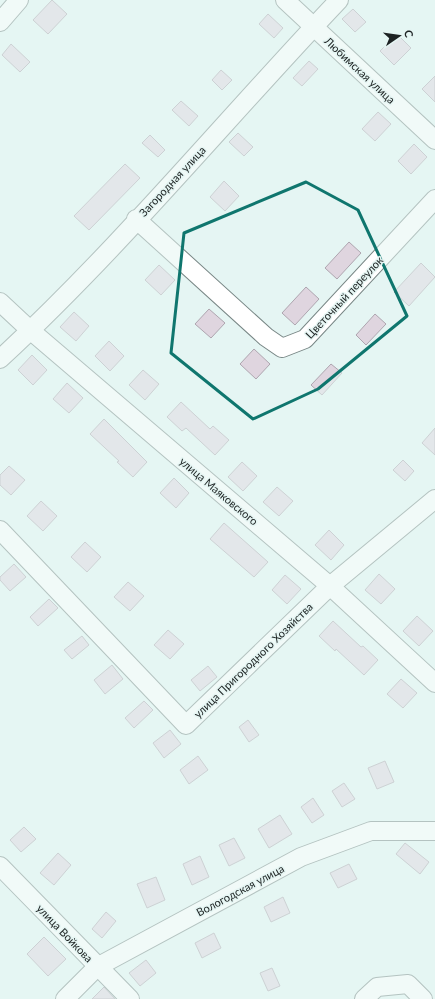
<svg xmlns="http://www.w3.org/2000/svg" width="435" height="999" font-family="Lato,sans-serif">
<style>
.building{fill:#dfd5df;stroke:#aea5af}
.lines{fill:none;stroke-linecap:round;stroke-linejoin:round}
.minor-casing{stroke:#788685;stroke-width:20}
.minor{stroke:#fff;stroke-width:18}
.marked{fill:none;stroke:#0f766e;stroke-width:3;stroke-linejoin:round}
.labels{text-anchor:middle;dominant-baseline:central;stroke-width:3;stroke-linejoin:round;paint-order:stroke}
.street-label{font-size:11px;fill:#1c2222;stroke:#e5f5f3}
</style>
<rect width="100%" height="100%" fill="#e5f5f3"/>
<g class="building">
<path d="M52,0l15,14 -19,20 -15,-14z"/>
<path d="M353,9l13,13 -11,10 -13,-13z"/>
<path d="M268,14l15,14 -9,10 -15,-14z"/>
<path d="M397,34l14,14 -17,17 -14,-14z"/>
<path d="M11,44l19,18 -10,10 -18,-17z"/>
<path d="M309,61l9,8 -16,17 -9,-8z"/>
<path d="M221,70l11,10 -10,10 -10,-10z"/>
<path d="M435,76v26l-13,-13z"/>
<path d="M181,101l17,15 -9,10 -17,-16z"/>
<path d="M378,112l13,12 -16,17 -13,-12z"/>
<path d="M238,133l15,14 -9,9 -15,-14z"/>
<path d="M150,135l15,15 -7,7 -16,-14z"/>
<path d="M414,144l13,13 -16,17 -13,-13z"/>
<path d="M125,164l15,14 -51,52 -15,-14z"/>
<path d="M224,181l15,15 -14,15 -15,-14z"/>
<path d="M349,242l12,11 -24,26 -12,-11z"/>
<path d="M421,263l14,14 -26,29 -15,-14z"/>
<path d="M159,265l16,15 -14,15 -16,-15z"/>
<path d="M306,287l13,12 -24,26 -13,-12z"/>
<path d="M209,309l16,14 -14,15 -16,-14z"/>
<path d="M74,312l15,14 -13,15 -16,-14z"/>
<path d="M375,314l11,10 -20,21 -10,-10z"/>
<path d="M109,341l15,15 -14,15 -15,-15z"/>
<path d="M254,349l16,15 -14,15 -16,-15z"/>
<path d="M32,355l15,15 -14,15 -15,-15z"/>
<path d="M331,364l11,9 -20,22 -11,-10z"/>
<path d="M143,370l16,14 -14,16 -16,-15z"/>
<path d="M67,383l16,15 -14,15 -16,-14z"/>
<path d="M181,402l29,27 3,-3 16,14 -14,15 -29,-27 -4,3 -15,-14z"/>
<path d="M104,419l43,43 -14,15 -16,-15 2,-1 -29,-27z"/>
<path d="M435,428v27l-13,-12z"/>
<path d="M403,460l11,11 -9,10 -12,-11z"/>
<path d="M242,462l15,14 -14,15 -15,-14z"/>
<path d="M9,466l16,14 -14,15 -11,-10v-10z"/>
<path d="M174,478l15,15 -13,15 -16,-15z"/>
<path d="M277,487l16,14 -14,15 -16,-14z"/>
<path d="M41,501l16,15 -14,15 -16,-15z"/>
<path d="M224,523l44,39 -14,15 -44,-38z"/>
<path d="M329,530l15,15 -13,15 -16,-15z"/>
<path d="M85,542l16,15 -14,15 -16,-15z"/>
<path d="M14,564l12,13 -16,14 -10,-11v-3z"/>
<path d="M379,574l16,15 -14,15 -16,-14z"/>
<path d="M285,575l16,14 -14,15 -15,-14z"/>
<path d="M128,582l16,14 -14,15 -16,-14z"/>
<path d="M49,599l9,9 -20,18 -8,-9z"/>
<path d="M417,616l16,15 -14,15 -16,-15z"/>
<path d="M333,621l28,26 2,-1 15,14 -14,15 -28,-26 -1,2 -16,-15z"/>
<path d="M168,630l16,14 -14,15 -16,-14z"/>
<path d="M82,636l7,9 -17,14 -8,-9z"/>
<path d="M112,665l11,14 -18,15 -11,-14z"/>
<path d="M208,666l9,11 -17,14 -9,-11z"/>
<path d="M401,679l16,14 -14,15 -16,-14z"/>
<path d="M144,701l9,9 -19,18 -9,-10z"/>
<path d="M248,720l11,15 -10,7 -10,-15z"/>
<path d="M170,730l11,14 -17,14 -11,-15z"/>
<path d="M198,756l10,14 -19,14 -9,-14z"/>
<path d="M385,761l9,21 -17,7 -9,-21z"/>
<path d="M344,783l11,16 -13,8 -10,-16z"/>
<path d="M313,798l11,17 -12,8 -11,-16z"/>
<path d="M280,815l12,19 -23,14 -11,-19z"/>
<path d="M24,827l12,12 -15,13 -11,-12z"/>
<path d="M234,838l11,20 -16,8 -10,-21z"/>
<path d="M405,843l24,19 -9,12 -24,-20z"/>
<path d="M58,853l13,12 -17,20 -14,-12z"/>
<path d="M200,856l9,21 -17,8 -9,-21z"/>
<path d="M349,864l8,15 -19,9 -8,-15z"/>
<path d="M156,877l9,23 -18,8 -10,-24z"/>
<path d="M283,897l7,16 -19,9 -7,-15z"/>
<path d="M106,912l10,9 -14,17 -10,-9z"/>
<path d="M214,933l7,15 -19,10 -7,-15z"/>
<path d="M44,937l22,22 -18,17 -21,-22z"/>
<path d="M146,960l10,13 -16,13 -11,-13z"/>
<path d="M272,968l8,18 -12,5 -8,-18z"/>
<path d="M104,987l11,12h-23z"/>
</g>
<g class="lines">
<defs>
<g id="minor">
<path d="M285,0l150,140"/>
<path d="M0,22l19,-22"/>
<path d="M136,219l130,118 16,11 23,-9 130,-140"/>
<path d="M0,302l30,28 300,256 105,97"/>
<path d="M0,359c121,-112 226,-240 339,-359"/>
<path d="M0,530l186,195 144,-139 105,-87"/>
<path d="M0,866l130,133"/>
<path d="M65,999l32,-32 204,-110 70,-26h64"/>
<path d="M364,999l13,-12 31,-3 15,15"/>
</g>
</defs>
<use href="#minor" class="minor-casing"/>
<use href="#minor" class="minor"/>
</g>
<path d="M0 0H435V999H0ZM306,182l52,28 49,106 -89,73 -65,30 -82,-66 13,-120z" fill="#e5f5f3" fill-opacity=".55" fill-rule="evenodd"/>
<path class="marked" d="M306,182l52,28 49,106 -89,73 -65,30 -82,-66 13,-120z"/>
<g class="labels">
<g class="street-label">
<text transform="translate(360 70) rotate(43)">Любимская улица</text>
<text transform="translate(172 181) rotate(-47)">Загородная улица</text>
<text transform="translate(344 297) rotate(-47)">Цветочный переулок</text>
<text transform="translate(219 491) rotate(40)">улица Маяковского</text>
<text transform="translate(253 660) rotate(-44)">улица Пригородного Хозяйства</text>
<text transform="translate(240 890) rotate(-28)">Вологодская улица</text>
<text transform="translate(65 933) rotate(46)">улица Войкова</text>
</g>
</g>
<g transform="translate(399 36) rotate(77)" stroke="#e5f5f3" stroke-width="3" paint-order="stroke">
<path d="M0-3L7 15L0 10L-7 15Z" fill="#1c2222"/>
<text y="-6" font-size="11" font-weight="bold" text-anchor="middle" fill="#1c2222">С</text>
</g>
</svg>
